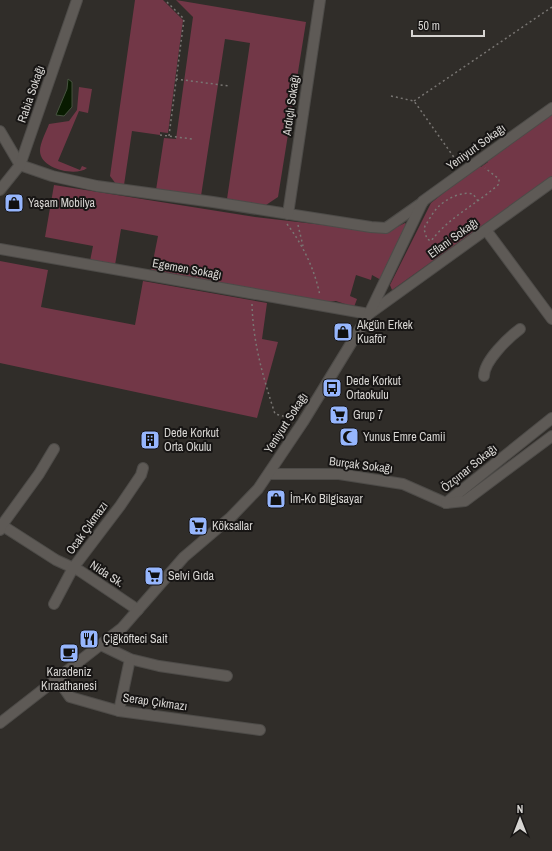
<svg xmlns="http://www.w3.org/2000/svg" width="552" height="851" font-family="'Archivo Narrow',sans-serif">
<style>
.green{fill:#723747}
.water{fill:#081b00;stroke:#46533f}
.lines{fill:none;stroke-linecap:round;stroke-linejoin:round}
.minor-casing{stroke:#4d4b48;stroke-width:12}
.path{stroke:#797673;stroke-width:1.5;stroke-dasharray:2 3;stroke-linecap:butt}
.minor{stroke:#5e5a56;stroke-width:10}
.labels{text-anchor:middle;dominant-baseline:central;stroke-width:4;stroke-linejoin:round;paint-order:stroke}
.street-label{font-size:12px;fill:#d7d5d2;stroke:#171514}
.poi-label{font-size:12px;fill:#d7d5d2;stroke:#171514;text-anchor:start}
</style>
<rect width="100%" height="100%" fill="#302d29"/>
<g class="green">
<path d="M135,0h28l20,20 -15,113 -8,-1v3l-28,-4 -8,54 -8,-1 -6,-8z"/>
<path d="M176,0l130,22 -28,175 -12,8 -39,-6 23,-156 -25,-4 -24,157 -45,-6 8,-52 12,1 17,-122z"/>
<path d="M79,87l13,2 -4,24 -9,-2 -21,50 22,9 2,-4 5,2c-11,9 -47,1 -47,-17 0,-8 6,-19 9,-27l20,-3 8,-11z"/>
<path d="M552,112v64l-160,114 -2,-5 41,-82 45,-36h5l7,-5v-3z"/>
<path d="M54,185l201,32 120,14 12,1 18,-9 2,2 -26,55 -9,-5 -1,5 -15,-5 -6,21 7,3 -3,8 -18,-6 -11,1 -174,-31 7,-35 -37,-7 -6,36 -25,-4 3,-15 -48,-9z"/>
<path d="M0,261l48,9 -7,37 94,18 8,-44 124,22 -5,36 16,3 -21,76 -257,-55z"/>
</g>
<path class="water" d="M68,79l4,3v25l-8,9 -8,-1 11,-26z"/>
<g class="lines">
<defs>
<g id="minor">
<path d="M0,131l20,34 32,11 45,10 116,16 158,25 15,1 37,-26"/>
<path d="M0,190l20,-25 57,-165"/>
<path d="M288,214l32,-214"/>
<path d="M486,230l66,89"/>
<path d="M0,249l369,65 183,-132"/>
<path d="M484,376c0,-15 24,-38 36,-47"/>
<path d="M269,474h70l64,10 43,19"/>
<path d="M446,503l106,-85"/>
<path d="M446,503l19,-2 87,-65"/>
<path d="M0,524l56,36 24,11 58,39"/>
<path d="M0,530l2,-5 37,-51 15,-25"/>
<path d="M54,604l19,-36 47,-62 21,-31 2,-7"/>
<path d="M101,645l29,14 29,7 68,10"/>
<path d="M57,678l13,19 49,14 141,19"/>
<path d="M119,711l11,-52"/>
<path d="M0,723l122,-95 62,-71 47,-40 27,-28 45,-67 66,-108 54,-113 129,-93"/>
</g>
</defs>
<use href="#minor" class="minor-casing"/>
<g class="path">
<path d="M167,2l17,17 -15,117"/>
<path d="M176,79l53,7"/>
<path d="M391,96l23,5 44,62"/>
<path d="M414,101l138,-94"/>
<path d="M160,135l32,4"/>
<path d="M478,201l-5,-7c-12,-3 -27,5 -35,13 -5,5 -9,13 -13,19l-1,3 3,10 4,2c18,-24 46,-37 68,-57v-5l-14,-11"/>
<path d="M287,224c16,21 28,46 33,72"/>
<path d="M298,225l5,21"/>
<path d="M252,304c1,39 11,73 23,110l19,5"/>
</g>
<use href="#minor" class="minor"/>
</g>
<defs>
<symbol id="shop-square" viewBox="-11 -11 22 22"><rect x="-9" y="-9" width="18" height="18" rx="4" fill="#96b6fd" stroke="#171514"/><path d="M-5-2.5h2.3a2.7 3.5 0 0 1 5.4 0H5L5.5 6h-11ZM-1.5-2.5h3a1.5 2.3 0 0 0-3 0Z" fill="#111"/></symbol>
<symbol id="bus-square" viewBox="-11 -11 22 22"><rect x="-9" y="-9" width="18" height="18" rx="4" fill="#96b6fd" stroke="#171514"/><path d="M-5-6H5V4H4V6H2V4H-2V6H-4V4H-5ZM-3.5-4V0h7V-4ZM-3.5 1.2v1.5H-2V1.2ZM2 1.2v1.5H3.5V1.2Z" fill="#111"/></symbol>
<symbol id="supermarket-square" viewBox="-11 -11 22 22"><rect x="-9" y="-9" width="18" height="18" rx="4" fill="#96b6fd" stroke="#171514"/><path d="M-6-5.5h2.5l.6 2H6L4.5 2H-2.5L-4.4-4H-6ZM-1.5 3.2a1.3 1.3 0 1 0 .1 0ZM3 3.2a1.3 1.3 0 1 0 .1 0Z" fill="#111"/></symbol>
<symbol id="mosque-square" viewBox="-11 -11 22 22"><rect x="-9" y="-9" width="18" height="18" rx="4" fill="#96b6fd" stroke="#171514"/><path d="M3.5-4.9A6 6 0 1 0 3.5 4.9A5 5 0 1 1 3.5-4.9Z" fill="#111"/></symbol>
<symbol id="building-square" viewBox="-11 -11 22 22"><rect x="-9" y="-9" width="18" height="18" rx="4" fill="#96b6fd" stroke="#171514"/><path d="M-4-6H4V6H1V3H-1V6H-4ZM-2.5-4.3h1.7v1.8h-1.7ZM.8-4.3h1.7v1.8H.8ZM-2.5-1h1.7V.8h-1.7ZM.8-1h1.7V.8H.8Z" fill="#111"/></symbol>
<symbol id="restaurant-square" viewBox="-11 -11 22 22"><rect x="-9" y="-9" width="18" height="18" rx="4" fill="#96b6fd" stroke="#171514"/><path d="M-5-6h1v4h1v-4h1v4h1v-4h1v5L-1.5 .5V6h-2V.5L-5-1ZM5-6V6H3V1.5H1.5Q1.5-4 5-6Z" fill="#111"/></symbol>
<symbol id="cafe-square" viewBox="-11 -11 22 22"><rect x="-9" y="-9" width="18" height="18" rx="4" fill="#96b6fd" stroke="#171514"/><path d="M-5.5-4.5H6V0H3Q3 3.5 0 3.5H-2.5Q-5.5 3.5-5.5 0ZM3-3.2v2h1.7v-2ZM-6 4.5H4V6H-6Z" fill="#111"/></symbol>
</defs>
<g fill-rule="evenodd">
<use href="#shop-square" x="3" y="192" width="22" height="22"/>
<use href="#shop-square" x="332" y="321" width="22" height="22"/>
<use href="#bus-square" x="321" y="377" width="22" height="22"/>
<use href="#supermarket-square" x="328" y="404" width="22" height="22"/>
<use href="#mosque-square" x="338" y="426" width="22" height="22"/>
<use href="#building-square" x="139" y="429" width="22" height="22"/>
<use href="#shop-square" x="265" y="488" width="22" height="22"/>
<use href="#supermarket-square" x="187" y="515" width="22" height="22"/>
<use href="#supermarket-square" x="143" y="565" width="22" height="22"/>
<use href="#restaurant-square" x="78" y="628" width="22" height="22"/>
<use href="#cafe-square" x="58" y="642" width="22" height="22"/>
</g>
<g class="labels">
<g class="street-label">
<text transform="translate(31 94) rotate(-71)">Rabia Sokağı</text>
<text transform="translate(291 105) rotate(-82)">Ardıçlı Sokağı</text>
<text transform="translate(476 147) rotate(-36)">Yeniyurt Sokağı</text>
<text transform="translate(453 238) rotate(-36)">Eflani Sokağı</text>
<text transform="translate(187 269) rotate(10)">Egemen Sokağı</text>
<text transform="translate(286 423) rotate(-57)">Yeniyurt Sokağı</text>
<text transform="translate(361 465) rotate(7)">Burçak Sokağı</text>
<text transform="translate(469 468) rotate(-39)">Özçınar Sokağı</text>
<text transform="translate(87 528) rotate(-54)">Ocak Çıkmazı</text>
<text transform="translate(107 574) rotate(33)">Nida Sk.</text>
<text transform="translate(155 702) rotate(8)">Serap Çıkmazı</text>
</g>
<g class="poi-label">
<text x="28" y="203">Yaşam Mobilya</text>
<text x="357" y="325">Akgün Erkek<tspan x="357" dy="14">Kuaför</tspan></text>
<text x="346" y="381">Dede Korkut<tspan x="346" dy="14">Ortaokulu</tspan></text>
<text x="353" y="415">Grup 7</text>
<text x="164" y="433">Dede Korkut<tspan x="164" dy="14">Orta Okulu</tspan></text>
<text x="363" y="437">Yunus Emre Camii</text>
<text x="290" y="499">İm-Ko Bilgisayar</text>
<text x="212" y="526">Köksallar</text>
<text x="168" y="576">Selvi Gıda</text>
<text x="103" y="639">Çiğköfteci Sait</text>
<text x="69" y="672" text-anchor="middle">Karadeniz<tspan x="69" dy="14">Kıraathanesi</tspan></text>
</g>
</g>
<g transform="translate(520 819)" stroke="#171514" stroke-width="3" paint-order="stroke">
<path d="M0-3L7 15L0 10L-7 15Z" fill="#d7d5d2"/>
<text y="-6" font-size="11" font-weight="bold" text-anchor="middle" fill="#d7d5d2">N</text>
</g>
<path d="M412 30v6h72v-6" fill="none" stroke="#d7d5d2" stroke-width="2"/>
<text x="418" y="30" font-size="12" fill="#d7d5d2" stroke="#171514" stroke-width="3" paint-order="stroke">50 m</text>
</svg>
